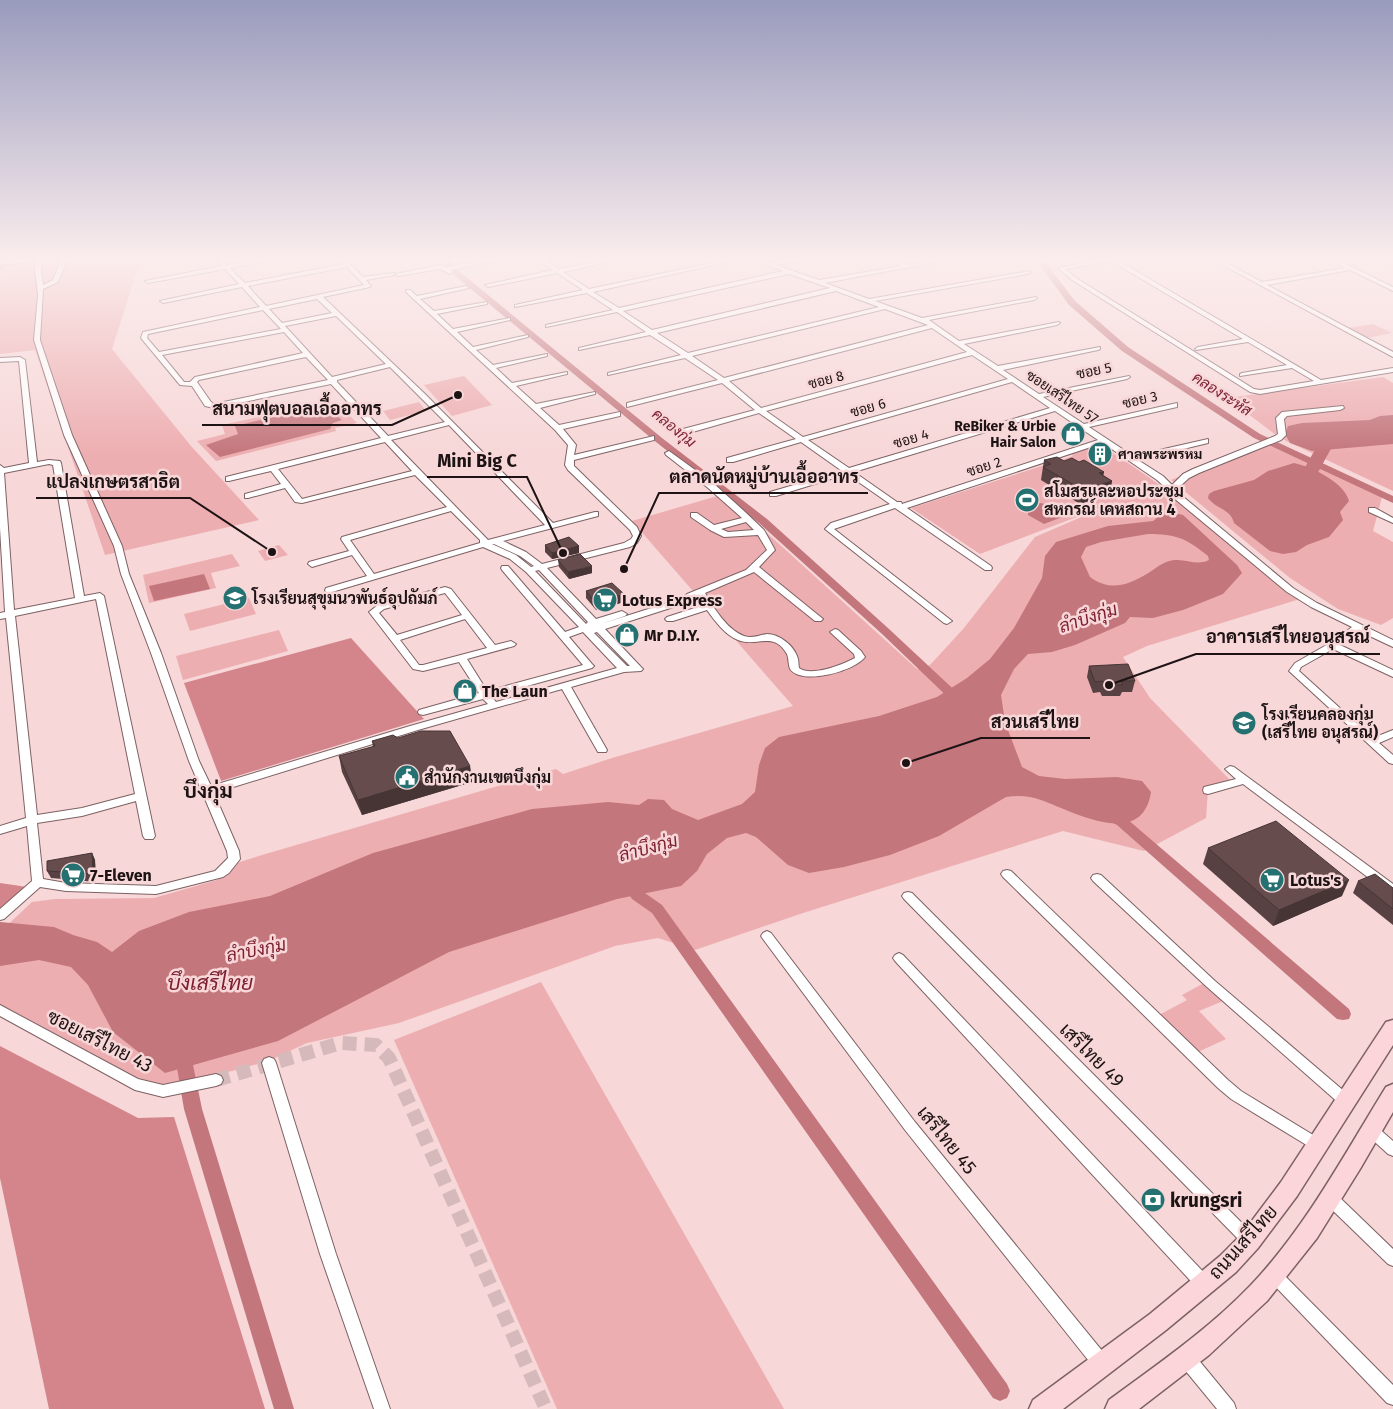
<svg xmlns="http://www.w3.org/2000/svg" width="1393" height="1409" font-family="'Fira Sans',Sarabun,sans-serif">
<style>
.green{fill:#edaeb1}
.forest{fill:#d4858b}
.water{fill:#c3767c;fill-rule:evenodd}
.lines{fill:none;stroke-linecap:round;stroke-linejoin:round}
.canal{fill:#c3767c;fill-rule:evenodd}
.river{fill:#c3767c;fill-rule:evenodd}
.street-tunnel{stroke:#d6babb;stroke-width:14;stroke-dasharray:14 8;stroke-linecap:butt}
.street-casing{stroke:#7d6163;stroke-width:2}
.secondary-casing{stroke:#7d6163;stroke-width:3}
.street{fill:#fff;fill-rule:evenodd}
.secondary{fill:#fcd5da;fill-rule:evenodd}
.wall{fill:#584142}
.shaded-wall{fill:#473536}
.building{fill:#664c4d;stroke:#473536}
.labels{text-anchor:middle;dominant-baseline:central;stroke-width:5;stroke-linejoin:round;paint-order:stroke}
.far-street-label{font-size:14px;fill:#1e1314;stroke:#f7d7d8}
.far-poi-label{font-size:14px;font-weight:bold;fill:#1e1314;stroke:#f7d7d8;text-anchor:end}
.far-water-label{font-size:15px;font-style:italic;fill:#7c1e30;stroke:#f7d7d8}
.poi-label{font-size:16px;font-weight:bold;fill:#1e1314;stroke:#f7d7d8;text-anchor:start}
.water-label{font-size:18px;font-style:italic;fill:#7c1e30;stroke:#f7d7d8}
.near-street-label{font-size:19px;fill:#1e1314;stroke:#f7d7d8}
.near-poi-label{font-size:19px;font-weight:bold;fill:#1e1314;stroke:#f7d7d8;text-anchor:start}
.district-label{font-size:21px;font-weight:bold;fill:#1e1314;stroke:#f7d7d8}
.near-water-label{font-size:21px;font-style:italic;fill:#7c1e30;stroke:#f7d7d8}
.leader{fill:none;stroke:#1e1314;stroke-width:2}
.callout-dot{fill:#1e1314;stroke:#f7d7d8;stroke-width:2}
.callout-label{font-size:18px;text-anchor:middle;font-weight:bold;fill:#1e1314;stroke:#f7d7d8;stroke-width:5;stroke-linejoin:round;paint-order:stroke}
</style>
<rect width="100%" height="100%" fill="#f7d7d8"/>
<g class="green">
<path d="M8,258h133l-29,91 79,97 68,74 -154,35 -70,-205 -35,4v-78z"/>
<path d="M1337,258h56v8l-10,-5 -30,4z"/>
<path d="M1373,324l19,9 -25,5 -19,-10z"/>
<path d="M464,376l28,29 -40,11 -28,-31z"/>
<path d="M1383,377l10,6v108l-113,-53 -53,-40z"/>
<path d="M419,402l7,9 -36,9 -7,-9z"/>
<path d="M337,403l20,20 -22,5 1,3 -120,30 -19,-20 28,-7 -3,-9 86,-19 4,1z"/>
<path d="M1263,441l119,56 -9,34 20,11v76l-12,7 -43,-16 -48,-31 -119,-98z"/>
<path d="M1100,445c73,45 137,99 203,153l-156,48 -24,11 27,41 82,84 -24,8 -2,28 -62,33 -81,-20 -260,82 -108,37 -37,-12 -43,8 -216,77 -92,20 -39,18 -36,10 -82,16 -150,-81v-74l32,-30 23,-3 99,-1 63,-18 10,-8 3,-7 32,-10 294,-86 7,5 49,-16 181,-52 -161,-185 92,-27 193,175 13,-4 34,-37 71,-91 86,-37 -141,54 -69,-46 162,-52 -2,-2z"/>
<path d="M279,545l9,10 -23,6 -7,-10z"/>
<path d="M232,554l8,12 -29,7 5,15 -67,15 -6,-28z"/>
<path d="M249,598l7,16 -66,17 -6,-17z"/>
<path d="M279,630l9,21 -105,29 -7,-24z"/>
<path d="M541,982l243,427h-227l-163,-369z"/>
<path d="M1204,983l19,18 -24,10 27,28 -28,13 -39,-37 28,-15 -5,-5z"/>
</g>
<g class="forest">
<path d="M351,638l73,81 -203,62 -37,-98z"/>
<path d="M0,883l27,4 -27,26z"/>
<path d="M0,1046l138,72 36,-1 91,292h-216l-49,-231z"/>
</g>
<g class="water">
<path d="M327,408l15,12 -9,3 -3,6 -110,28 -14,-12 32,-11 -3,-8 63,-15 10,2z"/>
<path d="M1393,415v29l-81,7 -22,-8 -5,-9 3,-8 14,-3 68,-3 10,-4z"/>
<path d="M1294,463c18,4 50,19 55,38l-9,11 3,8 -14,17 -22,8 -11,7 -13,2 -13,-3 -36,-28c-3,-14 -18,-14 -26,-25l1,-4 5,-3 40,-11 14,-9z"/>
<path d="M1040,503l15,3 15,8 -26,10 -16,-9v-7l3,-4z"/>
<path d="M1166,511l17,4 54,50 5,8 -19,21 -40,16 -30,8 -23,-1 -5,6 -50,22 -23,7 -24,2 -14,15 -13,26 4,27 17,45 17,9 26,3 52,-2 25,4 9,11c-9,59 -79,19 -110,8 -11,-4 -23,-5 -35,-3l-67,39 -49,19 -46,12 -35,6 -21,-8 -32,-28 -10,-4 -19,5 -20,16 -10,17 -16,15 -64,13 -168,53 -171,89 -113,32 -52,-41 -25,-47 -17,-18 -32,-7 -39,6v-44l54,5 19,8 24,7 15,10 27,-21 50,-19 81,-16 103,-43 159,-44 76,-7 31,3 9,-6 16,1 8,9 26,11 44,-16 13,-12 4,-27 6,-17 14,-11 100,-21 58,-19 30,-19 23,-19 24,-31 28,-50 3,-22 11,-14 52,-16 45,-5zM1148,534c28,0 38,4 60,22l1,4c-12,6 -22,-1 -34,0 -11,1 -16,6 -25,12 -20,12 -38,21 -60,5l-9,-20 5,-10 15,-5z"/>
<path d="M204,574l6,15 -56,12 -5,-15z"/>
</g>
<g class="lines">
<g class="canal">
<path d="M2,258h7l-5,11 -4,2z"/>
<path d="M445,258h6l3,9 208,171 105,81 122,110 75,70 2,3 -2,3h-8l-75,-72 -122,-110 -103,-81 -208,-172z"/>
<path d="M1035,258h7l33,43 53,46 132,87 133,62v7l-139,-65 -132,-87 -53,-46z"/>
<path d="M1108,810l19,9 222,190 2,5 -2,5 -6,1 -6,-1 -220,-194 -14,-7 -2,-3 2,-3z"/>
<path d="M628,877l5,1 9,13 20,14 345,479 3,7 -3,7 -7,3 -7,-3 -341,-485 -20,-14 -11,-17 2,-4z"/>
<path d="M182,1043l6,2 2,5 12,59 92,300h-20l-90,-300 -10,-59 2,-5z"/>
</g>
<path class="river" d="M1393,425v10l-44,4 -16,6 -29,53h-12l-2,-4 31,-55 25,-9z"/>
<path class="street-tunnel" d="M216,1080l125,-37 35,2 13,13 157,351"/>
<defs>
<g id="street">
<path d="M32,258l8,1 3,26 10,-5 9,-22h6l-10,24 -15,7 -3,51 32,95 50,111 7,28 32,79 38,108 12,25 199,-60 78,-22 -5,-5 -60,16 -4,-1 -1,-2 1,-2 60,-17 -20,-31 -36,9 -10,-2 -44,-57 9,-7 67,-18 6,2 44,56 16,-4 5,3 -2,2 -47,13 20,32 96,-26 -81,-95 -1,-2 1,-2h6l57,66 14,-5 -53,-55 -16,-13 -27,-12 -151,45h-6l-1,-2 1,-2 41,-12 -15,-21 -40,12 -4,-3 1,-2 40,-11 -8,-12 1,-2 105,-30 -32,-32 -113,28 -7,-1 -10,-14 -37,10h-3v-4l36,-10 -10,-13 -42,10h-3v-4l155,-39 -50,-54 -117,24 -9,-2 -13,-20 -12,-1 -39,-47 2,-6 117,-25 -18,-20 -79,16 -3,-2 79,-17 -14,-15 -77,14 -3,-2 77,-15 -7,-8h6l6,7 37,-7h12l-3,2 -43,8 15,15 99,-19 -6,-6h6l19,19 31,-4v2l-28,5 5,6 -1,1 -47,10 102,97 128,129 42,-11h3v4l-95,25 23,11 16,12 82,-21 7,-4 2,-3 -3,-6 -62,-60 -3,-5 3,-20 -13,-15 -149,-138v-2h4l7,6 49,-10 3,2 -49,11 14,12 53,-9v2l-50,10 16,15 57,-11v2l-53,12 16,15 55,-12v2l-52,13 17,15 54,-11v2l-51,12 16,15 55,-11v2l-51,12 20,18 59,-12v2l-55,14 19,17 61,-13v4l-57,13 13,16 -2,10 80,-19v4l-80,20v6l63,61 4,9 -4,7 -7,4 -83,21 49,51 26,-8 5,3 -2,2 -24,8 82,-26 4,-4 59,-24 21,-20 -9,-15 -34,2 -14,-7 -19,-13v-4h6l17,12 28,-7 -35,-31 -41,-32 -1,-2 4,-2 44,32 31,28 20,19 11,20 -16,17 64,52 -2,2h-6l-61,-49 -49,21c9,15 22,37 39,43 8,3 16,-1 23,-2 12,0 26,11 30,22 2,4 1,8 2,12 12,9 43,-3 56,-10l-1,-4 -24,-22 5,-3 3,1 23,21 4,6c-10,14 -63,29 -75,12 -2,-5 -1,-10 -3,-15 -14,-24 -30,-6 -49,-14 -13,-5 -23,-19 -31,-30l-34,11h-6l-2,-2 2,-2 37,-12 -6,-9 -9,6 -84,27 36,38 2,2 -2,2 -17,1 -53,15 36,63 -1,2h-8l-36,-63 -144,41 -204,63 25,58 1,8 -11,14 -6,4 -67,17 -90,-3 -26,-4 -36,32 -4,1v-11l32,-28 -5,-55 -27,8v-8l26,-8 -20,-200 -6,1v-6l5,-1 -5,-84v-63l4,3 25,-5 -10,-102 -19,1v-4l20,-1 5,3 12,102 12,-2 11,1 1,2 23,133 16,-3 4,3 51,240 -2,3h-8l-2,-3 -7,-35 -54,15 -45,7 6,56 23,4 90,3 59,-15 13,-13 -1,-7 -38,-90 -38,-108 -30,-79 -7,-28 -50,-111 -30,-95 4,-45 -4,-34 -34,4v-4zM347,267l17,18 -98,21 -18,-20zM317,299l15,14 -50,10 -13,-14zM263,310l18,19 -122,23 -12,-14 1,-4zM336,316l50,48 -54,13 -47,-51zM284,332l19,21 -108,24 -5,5h-6l-22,-27zM306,357l22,23 -114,24 -3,-2 -14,-20 2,-2zM390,367l55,55 -57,14 -51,-54v-2zM449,425l96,100 -57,15 -97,-100zM385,442l27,29 -110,28 -24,-30zM49,464l4,1 22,133 -61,12 -10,-137zM451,511l29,29v3l-106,31 -24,-34zM746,522l8,8 -26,2 -7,-3zM492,544h2l26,12 14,10 -3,1 -15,-12zM539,570l49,52 -2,2 -51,-53zM445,593l17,22 -65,20 -18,-22 5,-4zM96,599l39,195 -53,14 -45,7 -22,-199zM465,619l22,29 -64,17h-4l-19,-25zM583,632l34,36 -121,34 -5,-6 101,-28 2,-2 -2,-2 -23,-27zM597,632l33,34h-3l-33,-33z"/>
<path d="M498,258h12l-59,12 2,2 -3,2 -10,-5 -42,7 -3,-2 46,-9 5,2z"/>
<path d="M535,258h7l17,11 57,-11h11l-64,14 26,17 146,-31h10l-152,34 26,16 164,-37 -34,-13c8,0 13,3 20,4 9,1 28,-4 40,-4l-3,2 -30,5 43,15 82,-14 -12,-8h7l12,7 38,-7h12l-133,25 44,16 161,-28v2l-2,1 -153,27 47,17 114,-21 1,1 -3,2 -105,20 30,21 100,-19 1,1 -3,2 -93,19 34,22 102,-19v2l-2,1 -95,20 36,24 90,-18 1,1 -3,2 -84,18 41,27 93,-21v4l-88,20 44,29 75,-17v4l-70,17 25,16 9,9 11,-11 10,-5 82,-33 3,-2 -2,-16 6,-6 61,-6 1,2 -4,2 -53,6 -3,3 2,16 -5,5 -82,33 -10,5 -12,11 4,6 112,93 24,15 76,37v7l-34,-16 -19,14 53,25v7l-60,-28 -32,18 -2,4 74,67 20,-8v7l-14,6 14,12v9l-4,-1 -100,-92 6,-8 35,-20 22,-16 -41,-20 -24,-15 -112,-93 -3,-5 -7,1 -1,-2 3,-4 -10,-9 -54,-37 -196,65 84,58 1,2 -1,2h-6l-90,-62 -61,21 118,92 -5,3 -3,-1 -119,-94 6,-6 59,-19 -43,-30 -71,22h-6v-4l72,-21 -41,-29 -68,20h-6v-4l69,-19 -37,-26 -70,20h-6v-4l72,-19 -33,-27 -95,24v-4l91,-23 -33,-22 -77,17v-2l73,-18 -31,-20 -71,15v-2l67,-16 -29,-20 -71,15v-2l67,-15 -26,-17 -72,14v-2l68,-15 -26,-17 -69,14 -3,-2 68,-15zM789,274l41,14 -178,42 -29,-19zM836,291l43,16 -191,46 -31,-20zM885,309l43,16 -204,53 -32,-22zM932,328l35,24 -206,56 -32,-27zM972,355l36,24 -205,58 -37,-26zM1012,382l38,26 -201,60 -41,-28zM1055,411l43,29 -196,64 -1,-2h-4l-43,-30z"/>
<path d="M1107,258h7l207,122 72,-12v4l-133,22 -10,-2 -178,-112 -14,-12zM1111,261l132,78 -45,8 -3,2 1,1 52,-8 39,23 -45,8 -2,1v2l52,-8 22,13 -54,9 -6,-1 -178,-111 -10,-9z"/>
<path d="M1210,258h7l45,24 83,-14 -18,-10h7l59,29v4l-43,-21 -83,15 126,67v5z"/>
<path d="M1369,508h6l18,10v5l-24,-11z"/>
<path d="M1230,766l4,1 159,117v10l-4,-1 -146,-109 -35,10 -4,-1 -1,-3 1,-3 32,-8 -11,-10z"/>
<path d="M1007,870l4,1 217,209 13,11 82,50 2,4 -2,4 -5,2 -5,-2 -82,-50 -13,-11 -215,-211 -2,-3 2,-3z"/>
<path d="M1097,874l4,1 114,106 136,116 2,4 -2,4 -5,2 -5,-2 -134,-118 -114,-106 -2,-3 2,-3z"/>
<path d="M908,892l4,1 343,343 3,5 -3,5 -5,2 -5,-2 -341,-347 -2,-3 2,-3z"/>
<path d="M767,931l4,2 144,189 193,236 2,6 -2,6 -6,2 -6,-2 -191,-240 -142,-191 -2,-3 2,-3z"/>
<path d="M899,953l4,2 308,325 2,5 -2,5 -6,2 -6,-2 -304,-329 -2,-3 2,-3z"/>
<path d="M0,1005l138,74 25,6 53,-11 5,2 2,4 -2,4 -5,2 -53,11 -28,-7 -135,-74z"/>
<path d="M269,1057l5,2 2,4 60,191 54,155h-16l-54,-155 -58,-191 2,-4z"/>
<path d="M1371,1124l5,2 17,15v15l-5,-2 -22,-20 -2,-4 2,-4z"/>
<path d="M1330,1191l5,2 58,56v17l-5,-2 -63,-61 -2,-5 2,-5z"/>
<path d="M1275,1269l5,2 113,114v20l-6,-2 -117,-122 -3,-5 3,-5z"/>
<path d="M1186,1350l6,2 42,51 2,6h-19l-37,-45 -2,-6 2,-6z"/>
</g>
<g id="secondary">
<path d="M1393,1020v25l-96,151 -39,52 -22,24 -70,58 -103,79h-34l4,-9 117,-86 70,-58 22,-22 39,-52 105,-160z"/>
<path d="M1393,1084v28l-33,57 -43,69 -50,63 -58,54 -70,54h-34l4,-9c49,-36 100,-71 142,-115 55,-58 93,-130 135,-198z"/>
</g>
</defs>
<use href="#street" class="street-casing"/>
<use href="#secondary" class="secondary-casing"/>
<use href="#street" class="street"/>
<use href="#secondary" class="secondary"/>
</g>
<g class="wall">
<path d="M1044,460l35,2 25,10 -1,3 9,6 -3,13 -29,10 -39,-24z"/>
<path d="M545,545l34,1v7l-27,6 -7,-7z"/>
<path d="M558,560l34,13 -23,6 -10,-12z"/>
<path d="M586,591l38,11 -28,8 -10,-12z"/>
<path d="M1089,666l46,15 -3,11h-10l-2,4h-18l-2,-4 -7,1 -6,-16z"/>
<path d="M398,738l72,28 2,16 -110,33 -20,-43 -3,-16 34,-9 -1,-6z"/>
<path d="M1208,848l134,48 -69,30 -70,-62z"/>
<path d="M92,853l3,7 1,22 -45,-4 -4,-7z"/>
<path d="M1358,881l35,7v37l-40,-32z"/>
</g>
<g class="shaded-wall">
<path d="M1104,472l-3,12 11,-3 -3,13 -29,10 3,-14 16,-17z"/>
<path d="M579,546v7l-27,6v-6z"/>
<path d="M592,566v7l-23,6 -1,-7z"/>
<path d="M624,594v8l-28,8v-7z"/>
<path d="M470,766l2,16 -110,33 -4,-15z"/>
<path d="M92,853l3,7 1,22 -3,-8z"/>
<path d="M1349,880l-7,16 -69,30 6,-16z"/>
</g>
<g class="building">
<path d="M1057,457l7,4 8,-3 7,4 5,-2 20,12 -5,1 13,8 -29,9 -40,-23 8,-3 -7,-4z"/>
<path d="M569,537l10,9 -27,7 -7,-8z"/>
<path d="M580,554l12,12 -24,6 -10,-12z"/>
<path d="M612,583l12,11 -28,9 -10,-12z"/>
<path d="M1128,664l7,17h-14l2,4h-19l-1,-4 -8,1 -6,-16z"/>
<path d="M421,731h29l20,35 -112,34 -19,-44 36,-10 -3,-5 21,-6 5,3z"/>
<path d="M1276,821l73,59 -70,30 -71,-62z"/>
<path d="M92,853l1,21 -46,-3v-10z"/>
<path d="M1375,874l18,14v21l-35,-28z"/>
</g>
<linearGradient id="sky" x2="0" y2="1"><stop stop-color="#999bbd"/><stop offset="0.57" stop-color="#fbeded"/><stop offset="1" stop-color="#fbeded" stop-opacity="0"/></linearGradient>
<rect width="1393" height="455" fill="url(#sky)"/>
<defs>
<symbol id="shop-disc" viewBox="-11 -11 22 22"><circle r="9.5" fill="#257070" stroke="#f7d7d8"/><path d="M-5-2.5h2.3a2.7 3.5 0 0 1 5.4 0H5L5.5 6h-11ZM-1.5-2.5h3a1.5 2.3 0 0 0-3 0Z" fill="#fff"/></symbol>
<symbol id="building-disc" viewBox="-11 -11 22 22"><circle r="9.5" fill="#257070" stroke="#f7d7d8"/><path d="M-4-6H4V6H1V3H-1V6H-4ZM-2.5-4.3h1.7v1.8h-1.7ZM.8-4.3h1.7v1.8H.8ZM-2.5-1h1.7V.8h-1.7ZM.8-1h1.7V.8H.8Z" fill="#fff"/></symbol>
<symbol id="stadium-disc" viewBox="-11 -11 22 22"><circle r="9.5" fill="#257070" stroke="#f7d7d8"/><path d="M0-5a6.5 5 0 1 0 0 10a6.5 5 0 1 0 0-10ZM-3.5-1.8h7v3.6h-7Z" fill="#fff"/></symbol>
<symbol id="school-disc" viewBox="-11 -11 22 22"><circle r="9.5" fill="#257070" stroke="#f7d7d8"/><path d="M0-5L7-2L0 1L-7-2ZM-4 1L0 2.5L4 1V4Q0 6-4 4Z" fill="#fff"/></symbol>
<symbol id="supermarket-disc" viewBox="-11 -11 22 22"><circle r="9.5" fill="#257070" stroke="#f7d7d8"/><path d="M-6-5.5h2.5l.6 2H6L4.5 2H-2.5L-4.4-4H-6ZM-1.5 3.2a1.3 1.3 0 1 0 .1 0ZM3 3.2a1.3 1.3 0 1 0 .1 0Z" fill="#fff"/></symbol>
<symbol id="civic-disc" viewBox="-11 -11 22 22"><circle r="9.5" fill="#257070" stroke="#f7d7d8"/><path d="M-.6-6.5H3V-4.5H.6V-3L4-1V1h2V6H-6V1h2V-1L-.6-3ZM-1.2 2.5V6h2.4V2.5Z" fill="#fff"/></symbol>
<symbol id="bank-disc" viewBox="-11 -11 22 22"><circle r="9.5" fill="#257070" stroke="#f7d7d8"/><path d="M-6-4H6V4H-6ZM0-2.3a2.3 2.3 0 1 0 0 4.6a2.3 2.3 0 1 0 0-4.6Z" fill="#fff"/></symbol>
</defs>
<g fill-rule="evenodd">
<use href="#shop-disc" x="1059" y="420" width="28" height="28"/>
<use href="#building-disc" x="1086" y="440" width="28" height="28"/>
<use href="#stadium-disc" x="1013" y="486" width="28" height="28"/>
<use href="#school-disc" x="221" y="584" width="28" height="28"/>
<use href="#supermarket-disc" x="591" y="586" width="28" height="28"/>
<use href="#shop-disc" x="613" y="621" width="28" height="28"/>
<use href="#shop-disc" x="451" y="677" width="28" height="28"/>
<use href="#school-disc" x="1230" y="709" width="28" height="28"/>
<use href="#civic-disc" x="393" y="763" width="28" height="28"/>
<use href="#supermarket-disc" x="59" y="861" width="28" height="28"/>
<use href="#supermarket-disc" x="1258" y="866" width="28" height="28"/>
<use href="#bank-disc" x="1139" y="1186" width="28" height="28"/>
</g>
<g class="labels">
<g class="far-street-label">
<text transform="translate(1094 371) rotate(-12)">ซอย 5</text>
<text transform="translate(826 380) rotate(-15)">ซอย 8</text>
<text transform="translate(1062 397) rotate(34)">ซอยเสรีไทย 57</text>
<text transform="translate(1140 400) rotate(-13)">ซอย 3</text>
<text transform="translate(868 408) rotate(-16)">ซอย 6</text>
<text transform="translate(911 439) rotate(-17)">ซอย 4</text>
<text transform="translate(984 467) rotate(-18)">ซอย 2</text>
</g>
<g class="far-poi-label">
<text x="1056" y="426">ReBiker &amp; Urbie<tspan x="1056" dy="16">Hair Salon</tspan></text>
<text x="1118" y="454" text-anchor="start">ศาลพระพรหม</text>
</g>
<g class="far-water-label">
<text transform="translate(1222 394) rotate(33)">คลองระหัส</text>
<text transform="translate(674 428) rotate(39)">คลองกุ่ม</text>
</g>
<g class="poi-label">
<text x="1044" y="491">สโมสรและหอประชุม<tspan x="1044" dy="18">สหกรณ์ เคหสถาน 4</tspan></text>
<text x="252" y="598">โรงเรียนสุขุมนวพันธ์อุปถัมภ์</text>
<text x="622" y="600">Lotus Express</text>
<text x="644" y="635">Mr D.I.Y.</text>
<text x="482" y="691">The Laun</text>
<text x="1262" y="714">โรงเรียนคลองกุ่ม<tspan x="1262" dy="18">(เสรีไทย อนุสรณ์)</tspan></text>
<text x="424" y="777">สำนักงานเขตบึงกุ่ม</text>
<text x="90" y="875">7-Eleven</text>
<text x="1290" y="880">Lotus's</text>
</g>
<g class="water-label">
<text transform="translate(1088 618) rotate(-18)">ลำบึงกุ่ม</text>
<text transform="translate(648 848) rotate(-15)">ลำบึงกุ่ม</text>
<text transform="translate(256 950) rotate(-11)">ลำบึงกุ่ม</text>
</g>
<g class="near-street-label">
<text transform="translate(100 1041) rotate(27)">ซอยเสรีไทย 43</text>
<text transform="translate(1092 1055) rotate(45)">เสรีไทย 49</text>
<text transform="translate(947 1140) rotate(51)">เสรีไทย 45</text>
<text transform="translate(1243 1242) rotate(-48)">ถนนเสรีไทย</text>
</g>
<g class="near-poi-label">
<text x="1170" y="1200">krungsri</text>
</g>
<g class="district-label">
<text x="208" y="791">บึงกุ่ม</text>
</g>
<g class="near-water-label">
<text x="210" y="983">บึงเสรีไทย</text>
</g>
</g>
<path class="leader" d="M458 395L392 425H202M563 553L527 477H427M624 569L659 493H868M272 552L190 498H36M1109 685L1196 654H1380M906 763L981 738H1090"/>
<g class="callout-dot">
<circle cx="458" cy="395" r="5"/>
<circle cx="563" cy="553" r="5"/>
<circle cx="624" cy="569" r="5"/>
<circle cx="272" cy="552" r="5"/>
<circle cx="1109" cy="685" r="5"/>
<circle cx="906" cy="763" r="5"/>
</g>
<g class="callout-label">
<text x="297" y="415">สนามฟุตบอลเอื้ออาทร</text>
<text x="477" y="467">Mini Big C</text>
<text x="764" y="483">ตลาดนัดหมู่บ้านเอื้ออาทร</text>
<text x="113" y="488">แปลงเกษตรสาธิต</text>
<text x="1288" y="643">อาคารเสรีไทยอนุสรณ์</text>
<text x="1035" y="728">สวนเสรีไทย</text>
</g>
</svg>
